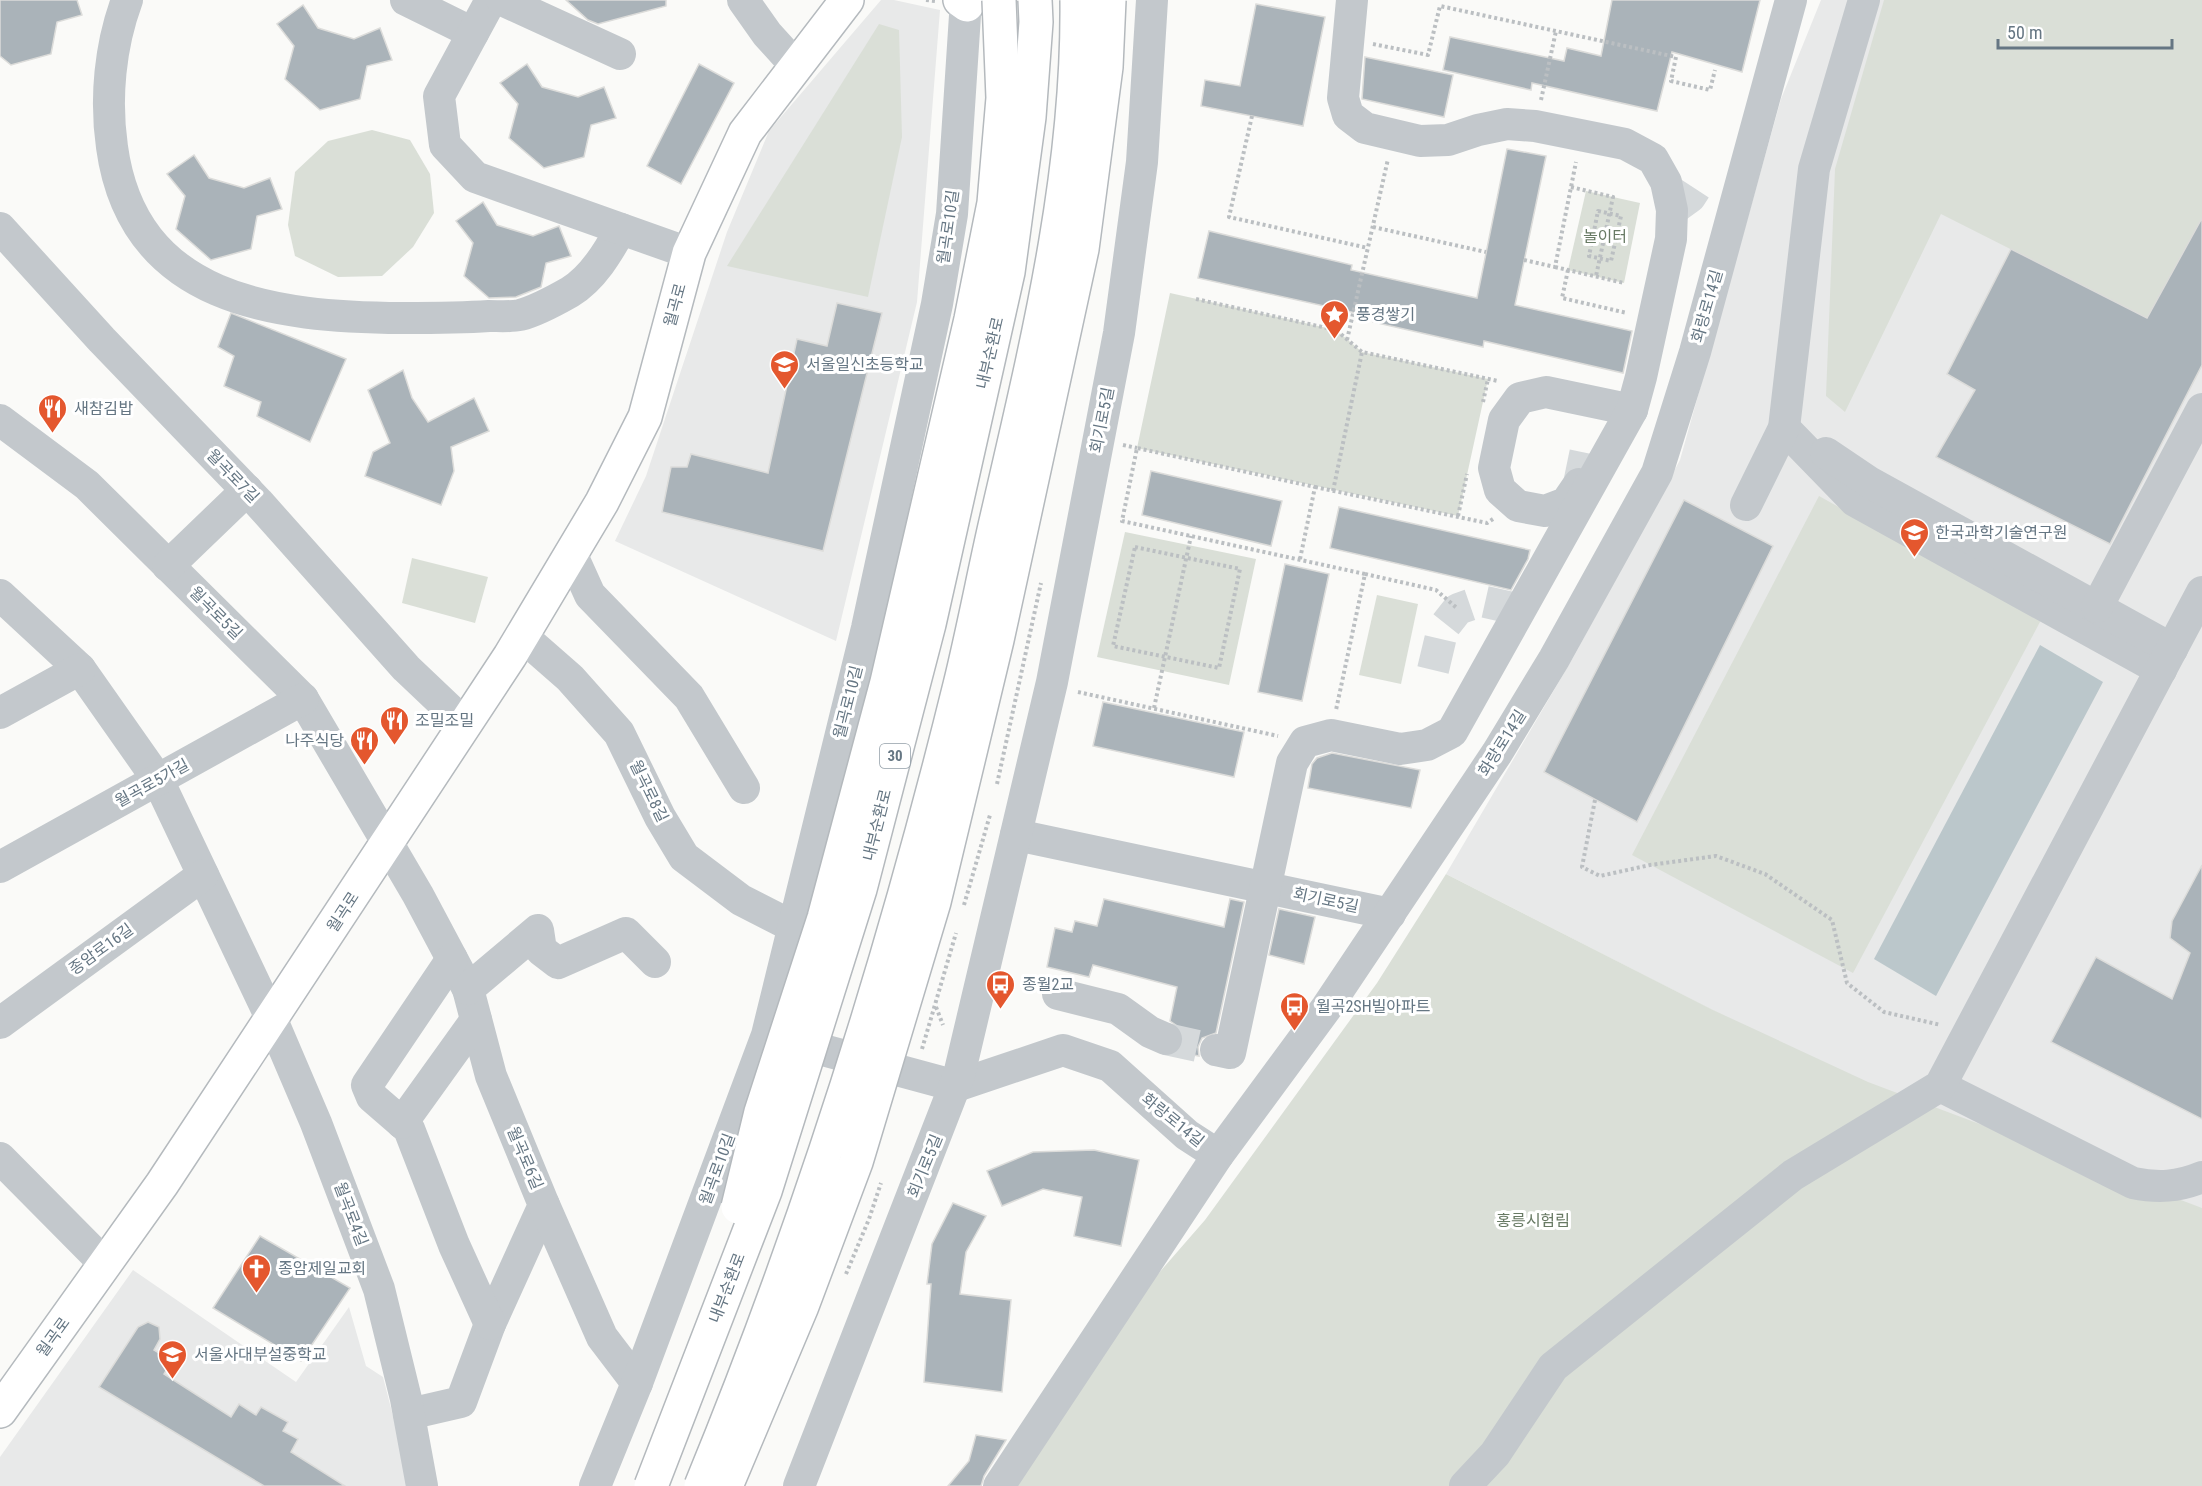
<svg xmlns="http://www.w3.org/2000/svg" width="2202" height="1486" font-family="'Roboto Condensed','Noto Sans KR',sans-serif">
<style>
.built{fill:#e8e9e9}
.green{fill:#dadfd7}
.water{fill:#bbc7cb}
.pier{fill:#fafaf8}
.building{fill:#aab3b9;stroke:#dcdcda;stroke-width:1.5}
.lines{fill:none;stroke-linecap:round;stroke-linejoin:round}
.minor-tunnel{stroke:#d5d9db;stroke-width:32;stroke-dasharray:32 16;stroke-linecap:butt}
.major-casing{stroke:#b5babe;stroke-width:36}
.path{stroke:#bbbfc2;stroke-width:4;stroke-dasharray:3 3;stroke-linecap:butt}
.minor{stroke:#c3c8cc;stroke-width:32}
.major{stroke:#fff;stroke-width:33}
.highway-bridge-casing{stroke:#b4b9bd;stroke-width:36;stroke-linecap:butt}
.highway-bridge{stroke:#fff;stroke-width:33}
.labels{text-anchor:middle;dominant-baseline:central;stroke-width:6;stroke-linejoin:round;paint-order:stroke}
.shield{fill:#fff;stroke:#939fa8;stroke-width:1.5}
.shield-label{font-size:15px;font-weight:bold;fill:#657683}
.street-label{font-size:16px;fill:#657683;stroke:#fff}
.park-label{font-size:16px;fill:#687a64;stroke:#fff}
.poi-label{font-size:16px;fill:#657683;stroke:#fff;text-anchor:start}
</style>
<rect width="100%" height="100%" fill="#fafaf8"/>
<g class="built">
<path d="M881,0h13l46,10 -23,292 -81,339 -221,-100 31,-65 81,-244 42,-101z"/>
<path d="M1821,0h381v1236l-296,-127 -460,-235 128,-218 106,-196 101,-361z"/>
<path d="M133,1270l163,112 53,-75 17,59 17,11 28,109h-411v-29z"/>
</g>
<g class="green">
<path d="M1884,0h318v353l-55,-35 -206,-104 -96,198 -19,-16 9,-227z"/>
<path d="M879,24l20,6 3,107 -34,160 -141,-31z"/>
<path d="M372,130l38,10 20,34 4,39 -21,34 -31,29 -44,1 -43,-21 -7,-31 7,-53 33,-31z"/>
<path d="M1586,191l54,12 -16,80 -56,-13z"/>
<path d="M1170,293l166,37 26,22 126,27 -30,137 -321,-68z"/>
<path d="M1819,496l222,124 -188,353 -221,-118z"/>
<path d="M1125,532l131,27 -27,126 -132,-28z"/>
<path d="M412,558l76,19 -13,46 -73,-20z"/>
<path d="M1377,595l41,9 -17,80 -42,-9z"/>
<path d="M1446,874l267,136 155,72 334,126v278h-1203l78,-119 128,-147 172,-237z"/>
</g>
<path class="water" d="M2040,645l63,37 -167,314 -62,-37z"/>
<path class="pier" d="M1048,0h19l-25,296 -190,759 -159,431h-26l39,-103 77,-185 51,-153 90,-324 103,-427 13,-145z"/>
<g class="building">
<path d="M0,0h77l5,15 -25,7 -6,32 -40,11 -11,-9z"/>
<path d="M566,0h100v6l-68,18 -10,-4z"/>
<path d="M1612,0h148l-18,72 -70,-20 -15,59 -125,-28 -1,7 -88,-20 7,-33 114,24 3,-13 34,8z"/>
<path d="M1256,4l69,13 -22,109 -102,-20 4,-26 35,6z"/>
<path d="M303,5l15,23 36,11 26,-11 12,32 -25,6 -7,33 -40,11 -35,-31 9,-33 -17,-22z"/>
<path d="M1365,57l88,18 -9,42 -82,-18z"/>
<path d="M527,64l15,23 36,10 26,-10 12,31 -25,7 -7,32 -40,11 -35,-30 9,-34 -18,-21z"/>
<path d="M699,64l35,19 -53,101 -34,-18z"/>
<path d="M1507,149l39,7 -31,149 117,26 -9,42 -139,-32 -1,6 -110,-25 1,-5 -176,-39 11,-47 143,34 -1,5 126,28z"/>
<path d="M194,155l15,23 35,10 26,-10 12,31 -25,7 -6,33 -40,11 -35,-31 9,-33 -18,-22z"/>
<path d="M483,202l14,23 36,11 26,-10 12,30 -25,7 -5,24 -25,10 -27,1 -25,-22 9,-33 -17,-22z"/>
<path d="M2202,218v147l-92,179 -174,-87 39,-67 -28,-16 64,-125 136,69z"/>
<path d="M837,303l45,10 -59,238 -161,-39 9,-45h16l4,-13 77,19 29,-134 30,7z"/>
<path d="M231,313l115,46 -36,83 -53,-26 4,-14 -37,-16 10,-30 -16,-9z"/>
<path d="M403,370l9,28 16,24 46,-24 15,33 -38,16 3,24 -13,34 -76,-29 8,-24 17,-9 -22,-53z"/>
<path d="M1151,471l131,30 -11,45 -129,-31z"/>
<path d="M1684,500l89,46 -136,276 -93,-50z"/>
<path d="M1339,507l191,43 -2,9 -17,31 -181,-42z"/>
<path d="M1285,564l44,10 -27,127 -44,-9z"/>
<path d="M1103,702l141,30 -10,45 -141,-31z"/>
<path d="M1332,753l88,17 -9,38 -103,-20 4,-24 5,-6z"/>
<path d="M2202,865v254l-151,-77 45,-85 76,42 18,-46 -20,-15 2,-17z"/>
<path d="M1104,899l120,28 6,-28 14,3 -28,131 -14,5 -4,9 1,9 -21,-4 6,-16 -4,-8 -10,-7 7,-34 -84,-22 -4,12 -42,-10 8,-39 17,4 3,-11 22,5z"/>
<path d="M1279,909l36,8 -11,47 -35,-9z"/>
<path d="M1094,1150l45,10 -18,86 -47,-10 8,-39 -39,-8 -41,17 -15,-35 46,-19z"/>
<path d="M953,1203l33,13 -20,36 -6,42 51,6 -9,92 -78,-10 7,-98h-4l5,-40z"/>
<path d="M260,1236l90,52 -49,73 -88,-53z"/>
<path d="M148,1322l11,5 1,12 -6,11 18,11 -8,13 67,43 8,-13 17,11 5,-8 27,15 -5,9 15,8 -7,13 54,34h-81l-165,-99 39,-60z"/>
<path d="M976,1435l30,5 -22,36 -3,10h-33l21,-25z"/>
</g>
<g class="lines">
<g class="minor-tunnel">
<path d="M1672,210l18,-13 13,-20"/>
<path d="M1579,484l7,-34"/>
<path d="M1433,670l10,-42 15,-19 23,-8 40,9"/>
<path d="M1166,1039l50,11"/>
</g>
<defs>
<g id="major">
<path d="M960,0l7,5"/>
<path d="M0,1411l162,-227 348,-528 92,-154 43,-85 44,-164 56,-120 102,-133"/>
</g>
</defs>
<use href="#major" class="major-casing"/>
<g class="path">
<path d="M926,0l9,1"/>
<path d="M1373,44l55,11 12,-49 236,51 -5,24 39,9 5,-20"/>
<path d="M1541,100l15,-69"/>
<path d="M1252,116l-23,101 139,31"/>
<path d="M1571,187l42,10 -17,79"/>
<path d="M1598,211l23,5 -10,45 -22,-5z"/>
<path d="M1373,227l113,25"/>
<path d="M1524,260l31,7 21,-105"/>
<path d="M1555,267l69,16"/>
<path d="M1568,270l-6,28 65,15"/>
<path d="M1196,299l140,31 26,22 136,29"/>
<path d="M1347,340l41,-181"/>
<path d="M1483,402l5,-23"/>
<path d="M1123,445l14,3"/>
<path d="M1315,487l172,36 6,-4"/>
<path d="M1333,491l29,-139"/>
<path d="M1458,516l9,-42"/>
<path d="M1135,547l105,22 -21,99 -106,-22z"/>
<path d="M1300,559l15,-72 -178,-39 -15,73 243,53 -29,136"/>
<path d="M1365,574l71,16 22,19"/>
<path d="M1078,692l200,44"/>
<path d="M1154,708l37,-172"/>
<path d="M997,784l44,-201"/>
<path d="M1595,800l-13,67 18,9 50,-11 66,-9 49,18 67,46 15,63 37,29 57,13"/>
<path d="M964,905l26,-90"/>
<path d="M936,1007l7,18"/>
<path d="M922,1049l34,-116"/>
<path d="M846,1274l23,-55 12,-36"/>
</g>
<g class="minor">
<path d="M127,0c-17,46 -22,98 -15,147 21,154 162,170 291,171 28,0 57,0 86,-2 10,0 22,1 31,-1 16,-4 36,-15 50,-23 23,-14 38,-40 51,-63"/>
<path d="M406,0l67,33"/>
<path d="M491,0l-52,96 6,49 30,32 214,76"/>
<path d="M502,0l118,54"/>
<path d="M743,0l24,34 29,32"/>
<path d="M0,228l102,112 156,162 148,166 59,56"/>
<path d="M0,420l87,65 216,214 115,196 50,94 23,87 53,129 -54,119 -29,78 -52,12"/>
<path d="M1784,428l71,73 306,169"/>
<path d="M1826,453l43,29 303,167"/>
<path d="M1579,484l-13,19 -21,8 -27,-5 -18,-16 -6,-22 10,-48 16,-22 26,-6 86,18"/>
<path d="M1746,505l38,-77 30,-259 50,-169"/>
<path d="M571,553l19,42 99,102 55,91"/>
<path d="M168,566l79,-76"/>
<path d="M0,595l80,74 78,111 114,240 44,103 63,166 27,110 16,87"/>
<path d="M2097,607l105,-198"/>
<path d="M522,636l48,42 49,55 41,84 24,40 57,43 51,26"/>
<path d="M0,713l80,-44"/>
<path d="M1016,835l374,79"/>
<path d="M0,867l303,-168"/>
<path d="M452,959l-85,126 5,12 37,32 45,116 36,79"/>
<path d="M468,989l70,-59 3,20 17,13 68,-30 29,29"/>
<path d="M1058,994l60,15 32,23 16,7"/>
<path d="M0,1023l203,-148"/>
<path d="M786,1040l170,46"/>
<path d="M1216,1050l14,3 62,-290 13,-21 26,-7 69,14 27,-4 25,-13 180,-322 9,-33 30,-138 1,-29 -6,-28 -13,-23 -28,-15 -90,-18 -28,-2 -29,6 -30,10 -28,1 -55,-13 -17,-13 -5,-17 9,-98"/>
<path d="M956,1086l107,-36 47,16 77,69 31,20 109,-148 170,-254 57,-94 103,-186 38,-121 96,-352"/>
<path d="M1940,1086l193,97c25,5 45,4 69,-6"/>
<path d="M402,1123l74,-103"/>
<path d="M0,1158l105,106"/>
<path d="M544,1205l58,132 35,46"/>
<path d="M595,1486l42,-103 130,-348 100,-407 70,-324 15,-90 14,-214"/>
<path d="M799,1486l160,-411 93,-393 67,-349 23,-171 10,-162"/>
<path d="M999,1486l219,-331"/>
<path d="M1465,1486l30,-32 58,-87 240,-192 147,-89 262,-494"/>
</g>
<use href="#major" class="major"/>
<defs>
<g id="highway-bridge">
<path d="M738,1207l23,-95 63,-194 63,-236 84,-363 23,-116 9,-105 -4,-98"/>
<path d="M651,1486l114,-295 95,-302 69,-265 79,-352 21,-155 7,-95 -1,-22"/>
<path d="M701,1486c107,-260 192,-529 259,-801 13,-53 23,-106 35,-159 40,-174 84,-347 82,-526"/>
<path d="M726,1486l76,-180 54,-144 78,-260 63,-262 85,-391 24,-182 3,-67"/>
</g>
</defs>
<use href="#highway-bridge" class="highway-bridge-casing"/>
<use href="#highway-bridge" class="highway-bridge"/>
</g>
<defs>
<symbol id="sight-pin" viewBox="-11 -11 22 30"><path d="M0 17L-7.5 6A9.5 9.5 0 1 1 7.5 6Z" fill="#e4572e" stroke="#fff"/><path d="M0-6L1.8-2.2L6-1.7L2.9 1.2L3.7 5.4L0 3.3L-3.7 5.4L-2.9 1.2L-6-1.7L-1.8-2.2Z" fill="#fff"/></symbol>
<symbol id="school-pin" viewBox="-11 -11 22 30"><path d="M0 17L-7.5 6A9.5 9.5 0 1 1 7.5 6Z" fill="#e4572e" stroke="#fff"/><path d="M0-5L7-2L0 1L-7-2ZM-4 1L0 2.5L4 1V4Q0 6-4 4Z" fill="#fff"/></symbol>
<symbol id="restaurant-pin" viewBox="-11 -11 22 30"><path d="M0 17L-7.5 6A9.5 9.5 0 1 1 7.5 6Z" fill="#e4572e" stroke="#fff"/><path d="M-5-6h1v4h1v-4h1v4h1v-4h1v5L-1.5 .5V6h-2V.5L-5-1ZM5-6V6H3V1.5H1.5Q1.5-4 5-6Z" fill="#fff"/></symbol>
<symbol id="university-pin" viewBox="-11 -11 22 30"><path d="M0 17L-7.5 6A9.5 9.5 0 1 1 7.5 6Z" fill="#e4572e" stroke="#fff"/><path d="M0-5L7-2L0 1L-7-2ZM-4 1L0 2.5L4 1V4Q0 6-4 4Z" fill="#fff"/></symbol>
<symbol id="bus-pin" viewBox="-11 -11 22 30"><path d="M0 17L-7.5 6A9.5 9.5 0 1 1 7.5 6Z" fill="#e4572e" stroke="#fff"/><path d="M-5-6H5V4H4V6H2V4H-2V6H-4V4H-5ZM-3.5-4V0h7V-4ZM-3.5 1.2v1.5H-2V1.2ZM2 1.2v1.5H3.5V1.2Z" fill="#fff"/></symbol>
<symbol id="church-pin" viewBox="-11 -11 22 30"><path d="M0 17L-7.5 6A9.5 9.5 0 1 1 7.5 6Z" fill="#e4572e" stroke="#fff"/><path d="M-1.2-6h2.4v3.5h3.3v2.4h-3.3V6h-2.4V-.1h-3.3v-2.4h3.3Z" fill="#fff"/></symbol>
</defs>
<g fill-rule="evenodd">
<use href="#sight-pin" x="1318" y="298" width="33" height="45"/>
<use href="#school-pin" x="768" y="348" width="33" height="45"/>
<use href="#restaurant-pin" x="36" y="392" width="33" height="45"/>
<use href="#university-pin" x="1898" y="516" width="33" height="45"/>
<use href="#restaurant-pin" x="378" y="704" width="33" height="45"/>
<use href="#restaurant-pin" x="348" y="724" width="33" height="45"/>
<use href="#bus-pin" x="984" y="968" width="33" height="45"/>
<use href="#bus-pin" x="1278" y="990" width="33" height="45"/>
<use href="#church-pin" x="240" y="1252" width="33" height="45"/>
<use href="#school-pin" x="156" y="1338" width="33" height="45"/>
</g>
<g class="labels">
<rect class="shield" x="880" y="744" width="30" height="24" rx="4.5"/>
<g class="shield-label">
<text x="895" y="756">30</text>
</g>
<g class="street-label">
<text transform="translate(948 227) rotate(-82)">월곡로10길</text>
<text transform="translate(675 305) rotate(-75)">월곡로</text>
<text transform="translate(1707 306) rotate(-74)">화랑로14길</text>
<text transform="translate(990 353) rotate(-77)">내부순환로</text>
<text transform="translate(1102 420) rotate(-79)">회기로5길</text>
<text transform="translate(233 476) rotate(46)">월곡로7길</text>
<text transform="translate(216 613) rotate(45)">월곡로5길</text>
<text transform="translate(848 702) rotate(-76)">월곡로10길</text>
<text transform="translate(1502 743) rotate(-58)">화랑로14길</text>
<text transform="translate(152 783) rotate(-29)">월곡로5가길</text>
<text transform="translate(649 791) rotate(64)">월곡로8길</text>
<text transform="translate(877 825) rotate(-76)">내부순환로</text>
<text transform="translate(1326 900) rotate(12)">회기로5길</text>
<text transform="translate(343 912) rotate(-57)">월곡로</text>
<text transform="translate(101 949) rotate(-36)">종암로16길</text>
<text transform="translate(1173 1120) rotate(39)">화랑로14길</text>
<text transform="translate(525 1158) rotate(67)">월곡로6길</text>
<text transform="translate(925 1166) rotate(-68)">회기로5길</text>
<text transform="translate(717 1169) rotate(-70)">월곡로10길</text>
<text transform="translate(351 1214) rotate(69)">월곡로4길</text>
<text transform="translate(727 1288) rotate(-69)">내부순환로</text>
<text transform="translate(53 1337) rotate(-54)">월곡로</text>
</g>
<g class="park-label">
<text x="1605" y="236">놀이터</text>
<text x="1533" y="1220">홍릉시험림</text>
</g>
<g class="poi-label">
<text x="1356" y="314">풍경쌓기</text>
<text x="806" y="364">서울일신초등학교</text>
<text x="74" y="408">새참김밥</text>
<text x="1935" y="532">한국과학기술연구원</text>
<text x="415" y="720">조밀조밀</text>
<text x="344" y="740" text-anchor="end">나주식당</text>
<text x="1022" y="984">종월2교</text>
<text x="1316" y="1006">월곡2SH빌아파트</text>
<text x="278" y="1268">종암제일교회</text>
<text x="194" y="1354">서울사대부설중학교</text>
</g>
</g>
<path d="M1998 39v9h174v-9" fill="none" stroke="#657683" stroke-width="3"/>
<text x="2007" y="39" font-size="18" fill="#657683" stroke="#ffffff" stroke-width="4.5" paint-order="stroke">50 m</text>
</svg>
